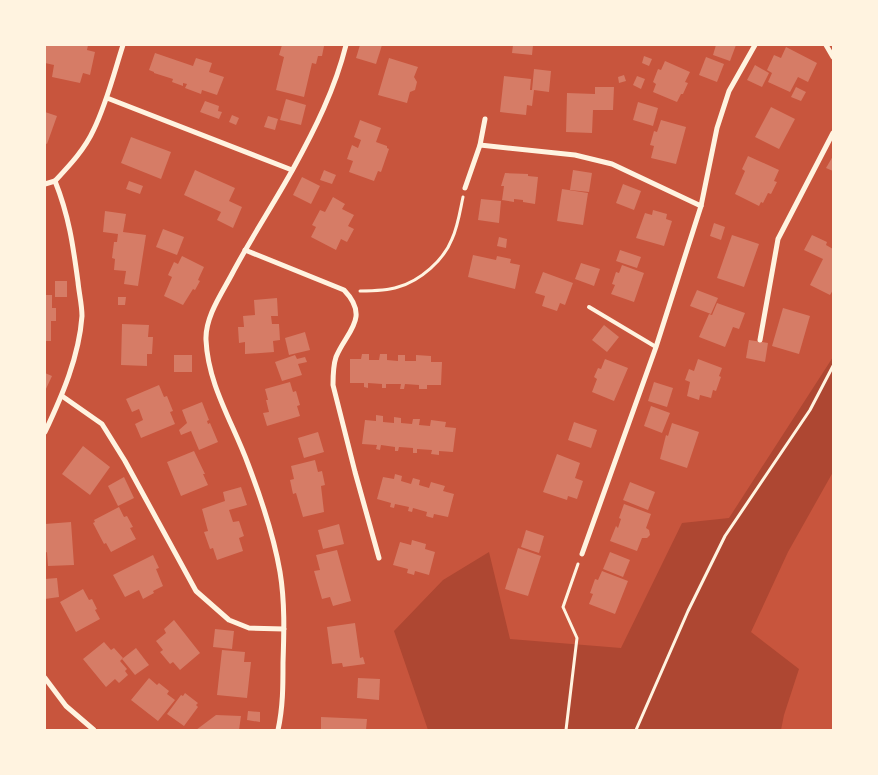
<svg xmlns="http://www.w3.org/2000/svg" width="878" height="775" font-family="Rubik,sans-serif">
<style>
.green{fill:#ae4732}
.building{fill:#d67c66}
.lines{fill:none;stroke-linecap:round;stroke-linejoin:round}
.path{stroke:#fff3e0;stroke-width:3}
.service{stroke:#fff3e0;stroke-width:4}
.minor{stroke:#fff3e0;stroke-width:5}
</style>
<rect width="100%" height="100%" fill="#c8553d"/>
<path class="green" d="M833,357v115l-45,80 -37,80 48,37 -15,46 -3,15h-353l-34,-99 49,-51 46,-28 21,87 111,9 61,-125 47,-5z"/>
<g class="building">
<path d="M45,45h43l-1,5 8,2 -5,23 -7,-2 -3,10 -28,-6 2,-12 -9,-2z"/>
<path d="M282,45l42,1 -2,10h-4l-2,8 -4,-1 -8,34 -28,-7 8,-33 -5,-2z"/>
<path d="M360,45h22l-6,19 -20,-6z"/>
<path d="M513,45h20l-1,10 -20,-2z"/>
<path d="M716,45h20l-6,16 -17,-6z"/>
<path d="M786,47l31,16 -9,19 -10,-5 -8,15 -22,-10 4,-9 -5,-3 7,-15 7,3z"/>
<path d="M155,53l38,13 3,-8 16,5 -3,9 15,5 -7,18 -15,-5 -1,4 -16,-6 2,-4 -4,-1v3l-11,-4 1,-3 -19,-6v-1l-5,-2z"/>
<path d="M644,56l8,3 -3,7 -7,-3z"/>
<path d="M706,57l18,7 -7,18 -18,-7z"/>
<path d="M389,58l29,9 -4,10 3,5 -2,8 -5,2 -3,11 -29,-8z"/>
<path d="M665,61l25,11 -5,10 3,1 -5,11h-2l-4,8 -24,-10 3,-8 -3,-2 5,-13 3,1z"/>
<path d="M755,65l14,8 -7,14 -15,-7z"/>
<path d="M534,69l17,2 -2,21 -15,-2 -2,16 -5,-1 -1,10 -26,-3 4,-36 27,3 -1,11h2z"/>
<path d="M624,75l2,6 -7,2 -1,-6z"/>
<path d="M637,76l8,3 -4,10 -8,-4z"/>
<path d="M595,87h19l-1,23h-20l-1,23 -26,-1 1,-39 28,1z"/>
<path d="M796,87l10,5 -5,9 -10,-4z"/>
<path d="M286,99l20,6 -5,20 -21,-5z"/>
<path d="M205,101l14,5 -1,5 4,1 -3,7 -19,-7z"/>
<path d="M638,102l20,6 -5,18 -20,-6z"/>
<path d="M771,107l24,12 -16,30 -24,-12z"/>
<path d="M45,112l12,4 -10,28 -2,-1z"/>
<path d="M232,115l7,3 -3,7 -7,-3z"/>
<path d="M268,116l10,3 -3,11 -11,-3z"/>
<path d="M360,120l21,8 -5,14 11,4v2l2,1 -8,23 -3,-1 -4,10 -25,-9 4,-11 -6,-2 5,-14 6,3 3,-8 -7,-3z"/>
<path d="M661,120l25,7 -10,37 -25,-6 3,-12 -4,-1 4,-14 3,1z"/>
<path d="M131,137l40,15 -10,27 -40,-16z"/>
<path d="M748,156l31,14 -5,11 3,1 -6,12 -3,-1 -5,10 -2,-1 -2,4 -24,-12 10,-23 -3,-2z"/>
<path d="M833,156v15l-7,-3z"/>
<path d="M195,170l40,18 -6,13 13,6 -9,21 -16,-8 4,-8 -37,-17z"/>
<path d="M324,170l12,5 -4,9 -12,-4z"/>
<path d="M573,170l19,3 -3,19 -19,-2z"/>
<path d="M505,173l23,1v2l10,1 -3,27 -12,-2v-2l-9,-1v3l-12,-2 2,-14h-3z"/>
<path d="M302,177l18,9 -9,18 -18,-9z"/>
<path d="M129,181l14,5 -3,8 -14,-5z"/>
<path d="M623,184l18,7 -7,19 -18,-7z"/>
<path d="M562,189l26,4 -5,32 -26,-4z"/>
<path d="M333,197l12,7 -3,5 12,6 -6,11 6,3 -7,13 -6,-3 -5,11 -25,-13 5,-10 -4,-2 8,-15 5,2z"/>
<path d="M481,199l20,2 -2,22 -21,-3z"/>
<path d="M653,210l14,4 -1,5 6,2 -8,25 -28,-8 9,-25 7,2z"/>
<path d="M105,211l21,3 -3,18 23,3 -8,51 -14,-2 2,-13 -12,-1 1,-11 -3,-1 2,-16h3l1,-8 -15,-2z"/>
<path d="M714,223l11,4 -4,13 -11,-4z"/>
<path d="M163,229l21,8 -7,18 -21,-8z"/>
<path d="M732,235l27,9 -15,43 -27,-9z"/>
<path d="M812,235l15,7 -1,3 7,4v41l-3,5 -20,-10 13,-26 -19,-9z"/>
<path d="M499,237l8,2 -1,9 -9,-2z"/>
<path d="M620,250l21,7 -4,11 -21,-7z"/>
<path d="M473,255l23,5 1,-4 14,3 -1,4 10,2 -5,24 -47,-12z"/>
<path d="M182,256l22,11 -6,13 2,1 -5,9 -2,-1 -10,16 -19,-9 8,-19 -4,-2 6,-13 4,2z"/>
<path d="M581,263l19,6 -6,17 -19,-7z"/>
<path d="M622,265l22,8 -10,29 -23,-8 4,-9 -3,-1 4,-12 3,1z"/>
<path d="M543,272l30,11 -8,22 -5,-2 -3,8 -15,-5 3,-10 -10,-3z"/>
<rect x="55" y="281" width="12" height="16"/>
<path d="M697,290l21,8 -7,16 -21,-8z"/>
<path d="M45,295h7v13h4v13h-5v20h-6z"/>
<path d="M118,297h8l-1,8h-7z"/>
<path d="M277,298l1,18h-7l1,8h7l1,16 -7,1 1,11 -29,2v-12l-6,1 -1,-16h6l-1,-11 12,-1 -1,-15z"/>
<path d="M717,303l28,10 -6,16 -6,-2 -8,20 -26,-10 10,-23 3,1z"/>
<path d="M783,308l27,8 -11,38 -27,-8z"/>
<path d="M122,324l27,1 -1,12h5l-1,17h-5v12l-26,-1z"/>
<path d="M604,325l15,12 -12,15 -15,-12z"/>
<path d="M305,332l5,18 -21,5 -4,-17z"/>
<path d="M749,340l19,3 -3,19 -19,-4z"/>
<path d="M362,354h7v6h10l1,-6h7v6l11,1v-6h7v6h11v-6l15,1v6h11l-1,23h-14v4h-8v-4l-14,-1 -1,5h-4l1,-5h-15v4h-4v-4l-14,-1v5l-4,-1v-4h-14v-24h11z"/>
<rect x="174" y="355" width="18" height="17"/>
<path d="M295,355l2,4 8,-2 2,5 -9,2 4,11 -20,6 -7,-19z"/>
<path d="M605,359l23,9 -14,33 -22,-9 5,-13 -3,-2 4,-9 3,1z"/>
<path d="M698,359l24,9 -3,8 2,1 -5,14 -3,-1 -2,8 -11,-3 -1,5 -12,-4 3,-14 -5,-2 4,-11 5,2z"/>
<path d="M45,373l7,3 -7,15z"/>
<path d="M290,382l3,10 3,-1 4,14 -3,1 3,10 -33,10 -4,-13 6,-1 -3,-12h2l-3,-11z"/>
<path d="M654,382l19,6 -6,19 -19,-6z"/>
<path d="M159,385l5,12 3,-1 6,15 -3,1 5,12 -34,14 -6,-14 8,-4 -4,-11 -7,3 -6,-13z"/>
<path d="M202,402l7,18 -2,1 1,3 2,-1 8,19 -19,8 -8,-19 -10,4 -2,-5 8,-7 -5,-13z"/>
<path d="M651,406l19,7 -8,20 -18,-7z"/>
<path d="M376,415l7,1v6l11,1v-6l7,1v5l11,1 1,-5h7l-1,6 11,1 1,-6 15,2 -1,5 11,1 -3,24 -14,-1v4l-8,-1 1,-4 -15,-1v4h-4v-5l-14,-1 -1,4h-3v-4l-14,-2 -1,5 -4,-1 1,-4 -15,-1 3,-24 11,1z"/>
<path d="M574,422l23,8 -6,18 -23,-8z"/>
<path d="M672,423l27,9 -12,36 -27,-9 6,-24 2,1z"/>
<path d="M318,432l6,20 -20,6 -6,-20z"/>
<path d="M83,446l27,21 -20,28 -28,-21z"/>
<path d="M194,451l11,23h-2l5,11 -27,11 -14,-34z"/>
<path d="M557,454l23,9 -5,15 8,3 -6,18 -9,-3 -1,4 -24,-8z"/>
<path d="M315,460l3,12 4,-1 3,14 -4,1 3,26 -21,5 -7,-24 -3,1 -3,-14 4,-1 -3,-13z"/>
<path d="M395,474l7,2 -1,5 10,3 2,-6 7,2 -1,5 10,3 2,-6 14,4 -2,5 11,3 -6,23 -14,-3 -1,4 -4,-1 -3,-1 1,-4 -14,-4 -1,4 -4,-1 1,-4 -14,-3 -1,4 -4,-1 1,-4 -14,-4 6,-22 11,2z"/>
<path d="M124,477l10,21 -16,8 -10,-20z"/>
<path d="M630,482l25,10 -7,18 -25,-10z"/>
<path d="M241,487l6,18 -18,5 4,12 6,-1 5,15 -5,2 4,13 -26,9 -4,-12 -3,1 -6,-17 4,-1 -6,-22 23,-8 -2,-9z"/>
<path d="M624,504l27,10 -5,14 3,2 1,5 -3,3h-5l-5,13 -27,-10 6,-15 2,2 3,-9 -2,-1z"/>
<path d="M119,507l5,10 3,-1 6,11 -3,1 6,11 -25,13 -5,-9 -2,1 -11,-21 2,-1 -1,-2z"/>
<path d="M71,522l3,43 -26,1 -1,-14 -2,1v-29z"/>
<path d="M339,524l5,20 -21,5 -5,-19z"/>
<path d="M526,530l18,6 -5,17 -18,-6z"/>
<path d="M412,540l14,4 -1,5 10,3 -6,23 -14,-4 -1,4 -7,-2 1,-4 -15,-4 7,-23 11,3z"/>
<path d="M518,548l23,8 -13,40 -23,-7z"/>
<path d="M337,550l14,51 -18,5 -3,-9 -8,2 -8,-28 6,-1 -4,-15z"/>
<path d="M610,552l20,8 -7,17 -20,-8z"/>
<path d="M153,555l6,13 -3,1 7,17 -10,5 1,2 -11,6 -4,-9 -14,7 -12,-22z"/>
<path d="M602,571l26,10 -13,33 -26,-10 4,-10 -3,-1 5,-14 3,1z"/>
<path d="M57,578l2,19 -14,2v-20z"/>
<path d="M83,589l6,11 3,-1 5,10 -2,1 5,9 -24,13 -16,-30z"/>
<path d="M174,620l26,33 -20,17 -7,-8 -3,2 -10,-12 3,-2 -7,-9 10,-8 -2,-4z"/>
<path d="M355,623l5,35 3,-1 2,7 -22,3 -1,-4 -10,1 -5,-37z"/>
<path d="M215,629l19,2 -2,18 -19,-2z"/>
<path d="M104,642l7,8 3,-2 9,10 -3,3 7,8 -2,2 3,4 -9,8 -4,-4 -9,8 -23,-28z"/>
<path d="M136,648l13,17 -14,10 -13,-16z"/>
<path d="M222,650l23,2 -1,10h7l-4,36 -30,-3z"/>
<path d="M149,678l8,7 2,-2 10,8 -2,3 8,6 -17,21 -27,-21z"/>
<path d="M358,678l22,1 -1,21 -22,-2z"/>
<path d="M185,693l13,10 -2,2 2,2 -14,19 -17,-12 14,-19 2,1z"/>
<path d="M248,711l12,1v10l-13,-2z"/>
<path d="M216,715l25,1 -2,14h-43z"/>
<path d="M321,717l46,2 -1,11h-45z"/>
</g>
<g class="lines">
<g class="path">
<path d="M360,291c13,0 26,0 38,-4 22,-6 46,-27 54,-48 6,-13 8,-28 11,-42"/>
<path d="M566,730l11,-92 -14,-31 15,-43"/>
<path d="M636,730l52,-119 37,-75 85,-126 23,-44"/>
</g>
<path class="service" d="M589,307l67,40"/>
<g class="minor">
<path d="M826,45l7,12"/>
<path d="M107,98l185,72"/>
<path d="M480,145l95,10 37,9 89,42"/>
<path d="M55,181c15,-16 30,-32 39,-52 13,-27 20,-56 29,-84"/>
<path d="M45,184l10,-3"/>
<path d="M465,188l15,-43 5,-26"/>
<path d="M245,250l99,40c27,28 2,42 -8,67 -3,9 -3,18 -3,28l22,87 24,86"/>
<path d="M760,340l18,-101 55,-106"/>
<path d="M62,396l40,28 23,37 71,130 33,29 20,8 35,1"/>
<path d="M45,432c17,-36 34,-75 37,-116 0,-11 -3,-23 -4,-34 -5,-37 -9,-66 -23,-101"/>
<path d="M582,554l74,-207 45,-141 16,-78 12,-37 26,-46"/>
<path d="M45,678l21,28 28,24"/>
<path d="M278,730c5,-23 5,-44 5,-67 1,-30 2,-61 -3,-91 -6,-35 -19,-74 -32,-108 -15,-41 -40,-79 -42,-124 -1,-23 16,-47 26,-66 19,-36 41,-69 61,-105 22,-40 42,-80 53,-124"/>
</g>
</g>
<rect width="878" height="775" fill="none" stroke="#fff3e0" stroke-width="92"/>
</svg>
